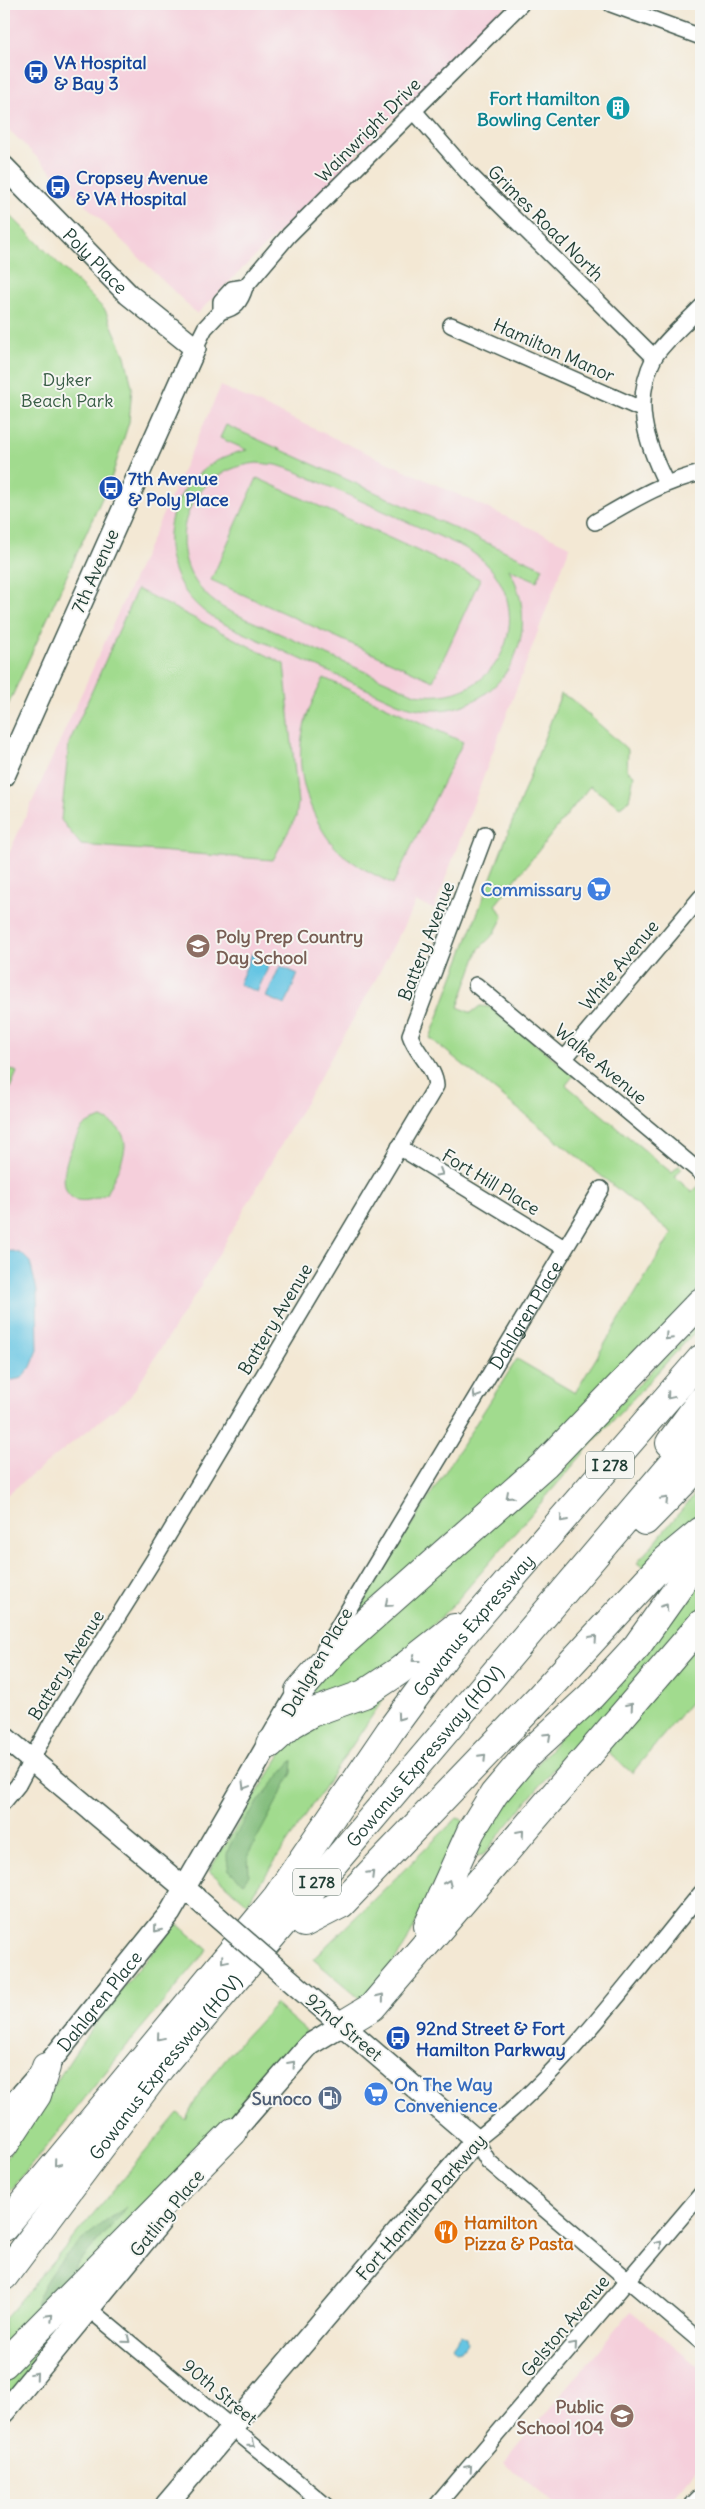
<svg xmlns="http://www.w3.org/2000/svg" width="705" height="2509" font-family="Delius,sans-serif">
<style>
.built{fill:#f5cfdb}
.green{fill:#a1db8e;stroke:#608c61;fill-rule:evenodd}
.forest{fill:#80bb79;stroke:#507c56}
.water{fill:#65c5e3;stroke:#42818c}
.lines{fill:none;stroke-linecap:round;stroke-linejoin:round}
.street-casing{stroke:#3f574c;stroke-width:18}
.secondary-casing{stroke:#3f574c;stroke-width:24}
.highway-casing{stroke:#3f574c;stroke-width:30}
.street{stroke:#fff;stroke-width:15}
.secondary{stroke:#fff;stroke-width:21}
.highway{stroke:#fff;stroke-width:28}
.secondary-bridge-casing{stroke:#3f574c;stroke-width:24;stroke-linecap:butt}
.secondary-bridge{stroke:#fff;stroke-width:21}
.oneway{stroke:#8f9e9a}
.labels{text-anchor:middle;dominant-baseline:central;stroke-width:4;stroke-linejoin:round;paint-order:stroke}
.shield{fill:#f6f6f2;stroke:#60746d;stroke-width:1}
.shield-label{font-size:16px;font-weight:bold;fill:#1f3d34}
.transit-label{font-size:18px;font-weight:bold;fill:#164399;stroke:#f6f6f2;text-anchor:start}
.culture-label{font-size:18px;font-weight:bold;fill:#0d838f;stroke:#f6f6f2;text-anchor:end}
.street-label{font-size:18px;fill:#1f3d34;stroke:#f6f6f2}
.park-label{font-size:18px;fill:#395d46;stroke:#f6f6f2}
.shop-label{font-size:18px;font-weight:bold;fill:#366cbe;stroke:#f6f6f2;text-anchor:end}
.education-label{font-size:18px;font-weight:bold;fill:#785e54;stroke:#f6f6f2;text-anchor:start}
.service-label{font-size:18px;font-weight:bold;fill:#4e5e75;stroke:#f6f6f2;text-anchor:end}
.food-label{font-size:18px;font-weight:bold;fill:#c56008;stroke:#f6f6f2;text-anchor:start}
</style>
<rect width="100%" height="100%" fill="#f6f6f2"/>
<filter id="ink" filterUnits="userSpaceOnUse"><feTurbulence type="fractalNoise" baseFrequency=".02" numOctaves="2"/><feDisplacementMap in="SourceGraphic" scale="10" xChannelSelector="R" yChannelSelector="G"/><feConvolveMatrix kernelMatrix="1 2 1 2 8 2 1 2 1" color-interpolation-filters="sRGB"/></filter>
<filter id="wash" filterUnits="userSpaceOnUse"><feTurbulence type="fractalNoise" baseFrequency=".0096" numOctaves="4" result="noise"/><feDisplacementMap in="SourceGraphic" scale="20" xChannelSelector="R" yChannelSelector="G"/><feGaussianBlur stdDeviation="1.12" result="paint"/><feColorMatrix in="noise" values="0 0 0 0 0 0 0 0 0 0 0 0 0 0 0 0 0 1.4 0 .05"/><feComposite in="paint" operator="in"/></filter>
<g filter="url(#wash)">
<rect width="100%" height="100%" fill="#f3e8d4"/>
<g class="built">
<path d="M4,4h504l-311,310 -193,-189z"/>
<path d="M221,386l349,160 -136,363 -18,-7 -42,81 -176,307 -68,107 -126,100v-633z"/>
<path d="M631,2311l70,58v94l-35,42h-110l-52,-42z"/>
</g>
<g class="green">
<path d="M4,209l101,101 20,46 7,31 -3,35 -17,54 -108,238z"/>
<path d="M226,425l317,143 -6,13 -28,-12c44,79 -26,167 -112,134l-175,-80c-82,-43 -66,-154 25,-173l-27,-12zM257,463l20,2 18,6 168,76c84,44 46,163 -48,147l-186,-83c-74,-38 -54,-140 28,-148z"/>
<path d="M257,478l223,101 -47,102 -222,-101z"/>
<path d="M137,589l147,75 14,139 -2,14 -23,43 -192,-15 -20,-25 8,-77z"/>
<path d="M324,678l139,64 -70,142c-18,-9 -37,-18 -53,-32 -13,-12 -22,-28 -29,-45 -19,-48 -11,-85 13,-129z"/>
<path d="M561,694l10,5 57,51 -1,20 7,5 -5,25 -9,7 -30,-21 -94,118 7,13 -9,17 -15,15 -21,58 13,6 9,-7 10,1 84,68 -8,10 106,88 7,-8 3,3 -7,9 17,15 9,-8v108l-160,161 -191,168 167,-262 58,34 97,-160 -242,-195z"/>
<path d="M4,1066l13,6 -13,30z"/>
<path d="M102,1118c41,17 17,48 4,76 -46,22 -49,-16 -33,-49 2,-5 5,-12 9,-17 6,-6 12,-7 20,-10z"/>
<path d="M701,1320v5l-107,116 -141,164 -52,51 -37,25 -65,24 31,-40 203,-181 29,-12 43,-53z"/>
<path d="M701,1487v30l-55,52 -9,-6z"/>
<path d="M701,1571v37l-142,163 -5,-3 -71,87 -6,1 -1,-5 19,-37z"/>
<path d="M701,1637v65l-6,-5 -63,76 -27,-24z"/>
<path d="M390,1689l-143,214 -38,-32 79,-128 17,-20z"/>
<path d="M457,1818l9,3 -62,126 -39,56 -52,-44z"/>
<path d="M177,1924l31,25 -79,94 -125,156v-38l77,-117 42,-57z"/>
<path d="M275,2004l32,28 -151,169 -152,156v-37l174,-207 8,7c19,-45 57,-80 89,-116z"/>
<path d="M80,2312l-76,91v-25z"/>
</g>
<g class="forest">
<path d="M293,1760l-1,13 -44,82 1,20 -6,8 -14,-13c-1,-5 -2,-10 -2,-15 2,-20 51,-79 66,-95z"/>
<path d="M127,2207l-83,96h-8c12,-40 57,-74 91,-96z"/>
</g>
<g class="water">
<path d="M252,953l19,8 -14,31 -18,-8z"/>
<path d="M280,966l18,8 -13,31 -19,-8z"/>
<path d="M13,1251l9,3 8,8 7,29 1,59 -7,17 -9,11 -18,4v-130z"/>
<path d="M460,2335l6,2 1,5 -6,8 -5,1 -4,-5z"/>
</g>
</g>
<g filter="url(#ink)">
<g class="lines">
<defs>
<g id="street">
<path d="M611,4l90,33"/>
<path d="M415,112l53,61 186,184"/>
<path d="M221,311c14,-2 20,-10 24,-24l44,-52 232,-231"/>
<path d="M451,325l190,84"/>
<path d="M195,348l10,-20 16,-17v-10l11,-12 13,-2"/>
<path d="M666,483c-20,-40 -34,-82 -12,-125 7,-14 35,-38 47,-51"/>
<path d="M595,522c35,-20 66,-40 106,-49"/>
<path d="M476,985l225,188"/>
<path d="M565,1058l136,-161"/>
<path d="M399,1147l165,101"/>
<path id="s1" d="M324,1650l277,-461"/>
<path d="M4,1802l14,-17 32,-60 104,-166 282,-473c-1,-19 -20,-32 -26,-51l75,-200"/>
<path d="M701,1893c-70,85 -137,179 -225,247l12,21 213,181"/>
<path d="M89,2309l236,196"/>
<path d="M437,2505l264,-311"/>
</g>
<g id="secondary">
<path id="s2" d="M4,167l124,127 67,54 -191,428"/>
<path d="M4,1737l191,160"/>
<path id="s3" d="M4,2114l42,-47 124,-154 129,-222"/>
<path d="M224,2143l85,-98 33,-20"/>
<path d="M4,2412l157,-191"/>
<path d="M166,2505l310,-365 -192,-165"/>
<path d="M696,2505l5,-5"/>
</g>
<g id="highway">
<path d="M670,1443l31,-42"/>
<path d="M645,1521l56,-57"/>
<path d="M299,1691l35,-40 211,-187 156,-162"/>
<path d="M270,1744l22,-20 19,-11 53,-19 35,-23 55,-43"/>
<path d="M304,1923l37,-19 199,-207 126,-137 35,-29"/>
<path d="M428,1926l43,-95 23,-37 33,-39 64,-59 46,-50 39,-55 25,-43"/>
<path d="M342,2025l30,-18 329,-383"/>
<path d="M4,2145l33,-50 9,-28"/>
<path id="s4" d="M4,2227l273,-330 113,-166 61,-83 250,-289"/>
<path id="s5" d="M4,2276l156,-208 541,-638"/>
<path d="M4,2364l229,-232"/>
</g>
</defs>
<use href="#street" class="street-casing"/>
<use href="#secondary" class="secondary-casing"/>
<use href="#highway" class="highway-casing"/>
<use href="#street" class="street"/>
<use href="#secondary" class="secondary"/>
<use href="#highway" class="highway"/>
<defs>
<path id="secondary-bridge" d="M199,1901l85,74"/>
</defs>
<use href="#secondary-bridge" class="secondary-bridge-casing"/>
<use href="#secondary-bridge" class="secondary-bridge"/>
</g>
<defs><path id="oneway-chevron" d="M-2-3.5L2.5 0L-2 3.5" fill="none" stroke-width="1.6" stroke-linecap="round" stroke-linejoin="round" transform="scale(1.25)"/></defs>
<g class="oneway">
<use href="#oneway-chevron" transform="translate(440 1173) rotate(31)"/>
<use href="#oneway-chevron" transform="translate(668 1337) rotate(133)"/>
<use href="#oneway-chevron" transform="translate(476 1395) rotate(121)"/>
<use href="#oneway-chevron" transform="translate(670 1396) rotate(130)"/>
<use href="#oneway-chevron" transform="translate(509 1496) rotate(138)"/>
<use href="#oneway-chevron" transform="translate(665 1500) rotate(-46)"/>
<use href="#oneway-chevron" transform="translate(563 1519) rotate(131)"/>
<use href="#oneway-chevron" transform="translate(388 1604) rotate(138)"/>
<use href="#oneway-chevron" transform="translate(665 1607) rotate(-55)"/>
<use href="#oneway-chevron" transform="translate(594 1638) rotate(-48)"/>
<use href="#oneway-chevron" transform="translate(415 1659) rotate(142)"/>
<use href="#oneway-chevron" transform="translate(630 1706) rotate(-49)"/>
<use href="#oneway-chevron" transform="translate(400 1717) rotate(126)"/>
<use href="#oneway-chevron" transform="translate(548 1736) rotate(-43)"/>
<use href="#oneway-chevron" transform="translate(483 1757) rotate(-46)"/>
<use href="#oneway-chevron" transform="translate(245 1786) rotate(121)"/>
<use href="#oneway-chevron" transform="translate(521 1833) rotate(-49)"/>
<use href="#oneway-chevron" transform="translate(371 1874) rotate(-45)"/>
<use href="#oneway-chevron" transform="translate(448 1883) rotate(-66)"/>
<use href="#oneway-chevron" transform="translate(157 1929) rotate(129)"/>
<use href="#oneway-chevron" transform="translate(224 1960) rotate(130)"/>
<use href="#oneway-chevron" transform="translate(381 1997) rotate(-51)"/>
<use href="#oneway-chevron" transform="translate(160 2037) rotate(130)"/>
<use href="#oneway-chevron" transform="translate(292 2064) rotate(-48)"/>
<use href="#oneway-chevron" transform="translate(57 2163) rotate(130)"/>
<use href="#oneway-chevron" transform="translate(659 2244) rotate(-50)"/>
<use href="#oneway-chevron" transform="translate(50 2317) rotate(-45)"/>
<use href="#oneway-chevron" transform="translate(127 2340) rotate(39)"/>
<use href="#oneway-chevron" transform="translate(574 2345) rotate(-49)"/>
<use href="#oneway-chevron" transform="translate(35 2375) rotate(-50)"/>
<use href="#oneway-chevron" transform="translate(252 2444) rotate(40)"/>
<use href="#oneway-chevron" transform="translate(469 2468) rotate(-49)"/>
</g>
</g>
<defs>
<symbol id="bus-disc" viewBox="-11 -11 22 22"><circle r="9.5" fill="#1a4fb4" stroke="#f6f6f2"/><path d="M-5-6H5V4H4V6H2V4H-2V6H-4V4H-5ZM-3.5-4V0h7V-4ZM-3.5 1.2v1.5H-2V1.2ZM2 1.2v1.5H3.5V1.2Z" fill="#fff"/></symbol>
<symbol id="building-disc" viewBox="-11 -11 22 22"><circle r="9.5" fill="#0f9aa8" stroke="#f6f6f2"/><path d="M-4-6H4V6H1V3H-1V6H-4ZM-2.5-4.3h1.7v1.8h-1.7ZM.8-4.3h1.7v1.8H.8ZM-2.5-1h1.7V.8h-1.7ZM.8-1h1.7V.8H.8Z" fill="#fff"/></symbol>
<symbol id="supermarket-disc" viewBox="-11 -11 22 22"><circle r="9.5" fill="#3f7fe0" stroke="#f6f6f2"/><path d="M-6-5.5h2.5l.6 2H6L4.5 2H-2.5L-4.4-4H-6ZM-1.5 3.2a1.3 1.3 0 1 0 .1 0ZM3 3.2a1.3 1.3 0 1 0 .1 0Z" fill="#fff"/></symbol>
<symbol id="school-disc" viewBox="-11 -11 22 22"><circle r="9.5" fill="#8d6e63" stroke="#f6f6f2"/><path d="M0-5L7-2L0 1L-7-2ZM-4 1L0 2.5L4 1V4Q0 6-4 4Z" fill="#fff"/></symbol>
<symbol id="fuel-disc" viewBox="-11 -11 22 22"><circle r="9.5" fill="#5c6f8a" stroke="#f6f6f2"/><path d="M-5.5-6h7V0h2V4h1.3V-2.5L3-4.5l.8-.8L6-3V5H2.5V1h-1V6h-7ZM-4.2-4.7v3.2H.2V-4.7Z" fill="#fff"/></symbol>
<symbol id="restaurant-disc" viewBox="-11 -11 22 22"><circle r="9.5" fill="#e8710a" stroke="#f6f6f2"/><path d="M-5-6h1v4h1v-4h1v4h1v-4h1v5L-1.5 .5V6h-2V.5L-5-1ZM5-6V6H3V1.5H1.5Q1.5-4 5-6Z" fill="#fff"/></symbol>
</defs>
<g fill-rule="evenodd">
<use href="#bus-disc" x="22" y="58" width="28" height="28"/>
<use href="#building-disc" x="604" y="94" width="28" height="28"/>
<use href="#bus-disc" x="44" y="173" width="28" height="28"/>
<use href="#bus-disc" x="97" y="474" width="28" height="28"/>
<use href="#supermarket-disc" x="585" y="875" width="28" height="28"/>
<use href="#school-disc" x="184" y="932" width="28" height="28"/>
<use href="#bus-disc" x="384" y="2024" width="28" height="28"/>
<use href="#supermarket-disc" x="362" y="2080" width="28" height="28"/>
<use href="#fuel-disc" x="316" y="2084" width="28" height="28"/>
<use href="#restaurant-disc" x="432" y="2218" width="28" height="28"/>
<use href="#school-disc" x="608" y="2402" width="28" height="28"/>
</g>
<g class="labels">
<g class="shield">
<rect x="586" y="1451.5" width="48" height="27" rx="4"/>
<rect x="293" y="1868.5" width="48" height="27" rx="4"/>
</g>
<g class="shield-label">
<text x="610" y="1465">I 278</text>
<text x="317" y="1882">I 278</text>
</g>
<g class="transit-label">
<text x="54" y="62">VA Hospital<tspan x="54" dy="21">&amp; Bay 3</tspan></text>
<text x="76" y="177">Cropsey Avenue<tspan x="76" dy="21">&amp; VA Hospital</tspan></text>
<text x="128" y="478">7th Avenue<tspan x="128" dy="21">&amp; Poly Place</tspan></text>
<text x="416" y="2028">92nd Street &amp; Fort<tspan x="416" dy="21">Hamilton Parkway</tspan></text>
</g>
<g class="culture-label">
<text x="600" y="98">Fort Hamilton<tspan x="600" dy="21">Bowling Center</tspan></text>
</g>
<g class="street-label">
<text transform="translate(368 130) rotate(-45)">Wainwright Drive</text>
<text transform="translate(546 223) rotate(45)">Grimes Road North</text>
<text stroke="none"><textPath href="#s2" startOffset="131">Poly Place</textPath></text>
<text transform="translate(554 350) rotate(24)">Hamilton Manor</text>
<text transform="translate(95 571) rotate(-66)">7th Avenue</text>
<text transform="translate(426 941) rotate(-69)">Battery Avenue</text>
<text transform="translate(619 965) rotate(-50)">White Avenue</text>
<text transform="translate(601 1064) rotate(40)">Walke Avenue</text>
<text transform="translate(491 1182) rotate(31)">Fort Hill Place</text>
<text stroke="none"><textPath href="#s1" startOffset="391">Dahlgren Place</textPath></text>
<text transform="translate(275 1319) rotate(-59)">Battery Avenue</text>
<text stroke="none"><textPath href="#s4" startOffset="764">Gowanus Expressway</textPath></text>
<text transform="translate(317 1662) rotate(-60)">Dahlgren Place</text>
<text transform="translate(66 1665) rotate(-58)">Battery Avenue</text>
<text stroke="none"><textPath href="#s5" startOffset="669">Gowanus Expressway (HOV)</textPath></text>
<text stroke="none"><textPath href="#s3" startOffset="148">Dahlgren Place</textPath></text>
<text transform="translate(344 2027) rotate(40)">92nd Street</text>
<text stroke="none"><textPath href="#s5" startOffset="264">Gowanus Expressway (HOV)</textPath></text>
<text transform="translate(421 2207) rotate(-49)">Fort Hamilton Parkway</text>
<text transform="translate(167 2213) rotate(-51)">Gatling Place</text>
<text transform="translate(565 2326) rotate(-50)">Gelston Avenue</text>
<text transform="translate(220 2392) rotate(40)">90th Street</text>
</g>
<g class="park-label">
<text x="67" y="379">Dyker<tspan x="67" dy="21">Beach Park</tspan></text>
</g>
<g class="shop-label">
<text x="582" y="889">Commissary</text>
<text x="394" y="2084" text-anchor="start">On The Way<tspan x="394" dy="21">Convenience</tspan></text>
</g>
<g class="education-label">
<text x="216" y="936">Poly Prep Country<tspan x="216" dy="21">Day School</tspan></text>
<text x="604" y="2406" text-anchor="end">Public<tspan x="604" dy="21">School 104</tspan></text>
</g>
<g class="service-label">
<text x="312" y="2098">Sunoco</text>
</g>
<g class="food-label">
<text x="464" y="2222">Hamilton<tspan x="464" dy="21">Pizza &amp; Pasta</tspan></text>
</g>
</g>
<rect width="705" height="2509" fill="none" stroke="#f6f6f2" stroke-width="20"/>
</svg>
